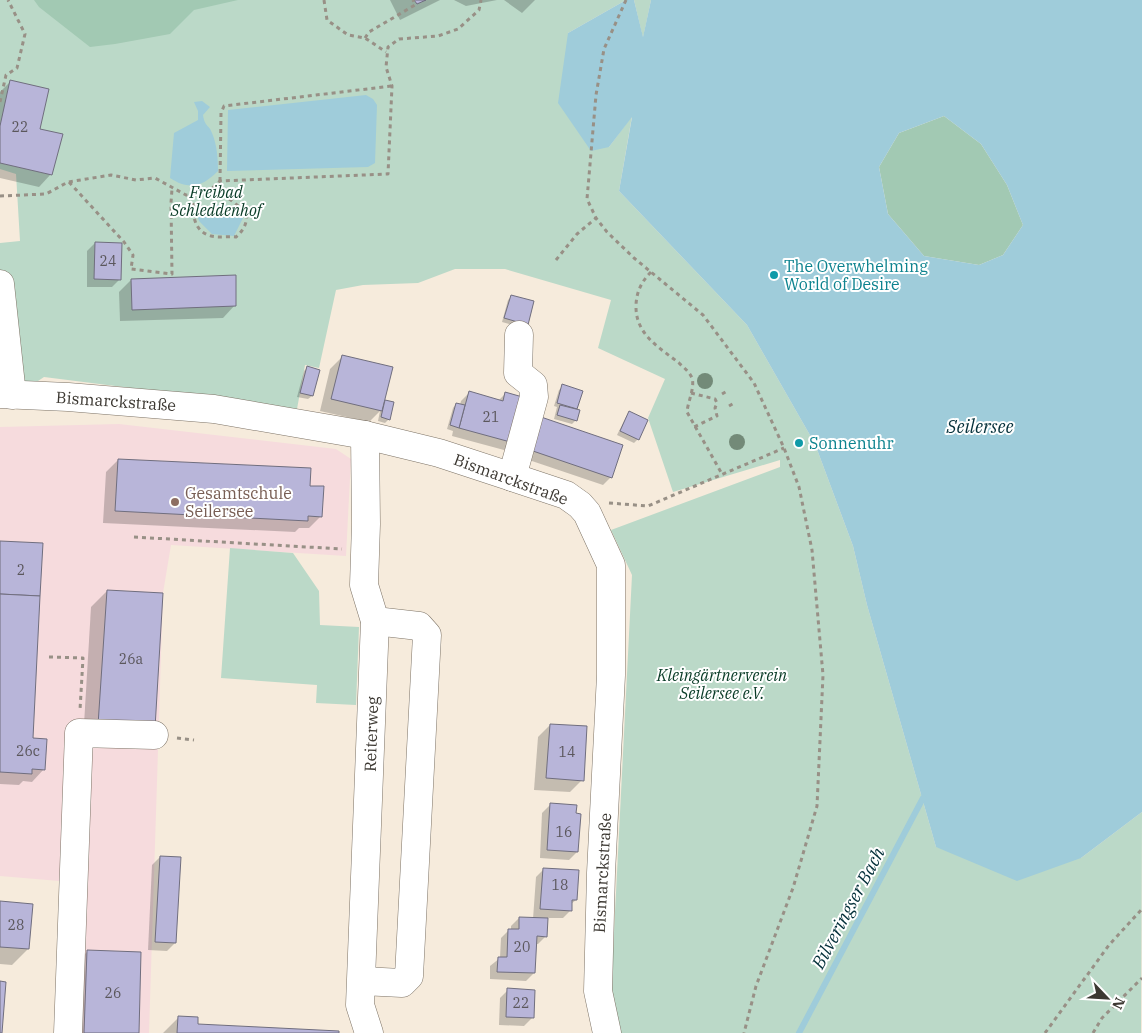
<svg xmlns="http://www.w3.org/2000/svg" width="1142" height="1033" font-family="'IBM Plex Serif',serif">
<style>
.education{fill:#f6dbdd}
.green{fill:#bbd9c8}
.forest{fill:#a2c9b3}
.water{fill:#9fccda;fill-rule:evenodd}
.shadow{fill:#0003}
.lines{fill:none;stroke-linecap:round;stroke-linejoin:round}
.stream{stroke:#9fccda;stroke-width:6}
.building{fill:#b8b5d9;stroke:#706e7e}
.minor-casing{stroke:#7d7366;stroke-width:29}
.path{stroke:#989086;stroke-width:3;stroke-dasharray:4 4;stroke-linecap:butt}
.minor{stroke:#fff;stroke-width:28}
.tree{fill:#738a78}
.culture-dot{fill:#0f9aa8;stroke:#fff;stroke-width:2}
.education-dot{fill:#8d6e63;stroke:#fff;stroke-width:2}
.labels{text-anchor:middle;dominant-baseline:central;stroke-width:4;stroke-linejoin:round;paint-order:stroke}
.number-label{font-size:14px;fill:#5b575c}
.park-label{font-size:16px;font-style:italic;fill:#083b26;stroke:#fff}
.culture-label{font-size:16px;fill:#0d838f;stroke:#fff;text-anchor:start}
.street-label{font-size:16px;fill:#3c3832;stroke:#fff}
.education-label{font-size:16px;fill:#785e54;stroke:#fff;text-anchor:start}
.water-label{font-size:18px;font-style:italic;fill:#04303a;stroke:#fff}
</style>
<rect width="100%" height="100%" fill="#f6ebdc"/>
<path class="education" d="M119,424l217,25 15,10 -5,97 -175,-11 -8,48 -14,440h-76l10,-150 -83,-7v-449z"/>
<g class="green">
<path d="M0,0h626l-58,33 41,114 23,-31 -13,75 128,134 68,119 38,102 14,59 69,242 145,11 61,-46 -1,221h-522l-8,-41 21,-417 -21,-45 169,-63v-7l-107,32 -25,-74 17,-39 -67,-31 13,-48 -106,-31h-50l-37,14 -55,2 -27,5 -17,78 -14,-3 -8,44 -253,-32 -6,4 -38,1v-139l20,-2 -4,-67 -16,-5z"/>
<path d="M634,0h17l-8,38z"/>
<path d="M230,548l63,5 26,38 1,34 39,2 -3,78 -40,-2 1,-18 -96,-7z"/>
</g>
<g class="forest">
<path d="M34,0h204l-44,10 -24,24 -55,10 -25,3 -51,-40z"/>
<path d="M944,116l37,28 26,41 16,40 -20,30 -24,10 -55,-9 -36,-42 -9,-47 20,-34z"/>
</g>
<g class="water">
<path d="M626,0h8l9,37 8,-37h491v812l-61,46 -64,23 -81,-34 -69,-242 -14,-59 -38,-102 -68,-119 -128,-134 13,-74 -23,30 -18,4 -33,-48 10,-70zM944,116l37,28 26,41 16,40 -20,30 -24,10 -55,-9 -36,-42 -9,-47 20,-34z"/>
<path d="M366,95l7,4 4,6 -2,58 -7,4 -141,4 1,-61z"/>
<path d="M202,101l8,6 -7,8c2,13 6,9 9,18 5,12 6,25 6,38 -15,15 -28,20 -48,7l4,-45 24,-13v-9l-4,-9z"/>
<path d="M216,205h10l18,11 -10,20 -22,-2 -13,-13 -2,-6 5,-9 9,2z"/>
</g>
<g class="shadow">
<path d="M390,0h50l-40,20z"/>
<path d="M454,0h43l-31,6z"/>
<path d="M504,0h31l-13,13z"/>
<path d="M10,82l29,48 12,44 -12,13 -39,-9v-86z"/>
<path d="M95,243l25,36 -8,8h-25v-36z"/>
<path d="M131,280l104,25 -12,13 -103,3 -1,-29z"/>
<path d="M511,297l12,31 -21,-6 6,-22z"/>
<path d="M342,357l41,47 2,-2 4,17 -4,4 -7,-2 2,-10 -11,11 -49,-11 10,-42z"/>
<path d="M307,368l5,28 -4,3 -11,-2 7,-26z"/>
<path d="M563,386l18,6 -5,19v9l-4,4 -18,-5 3,-12 -3,-1 5,-16z"/>
<path d="M469,393l29,8 8,-8 6,49 -8,8 -52,-14 1,-5 -6,-2 6,-21 3,-4 4,1 1,-4z"/>
<path d="M629,413l9,26 -4,4 -17,-8 9,-18z"/>
<path d="M534,427l77,50 -8,8 -80,-27z"/>
<path d="M118,460l191,27 12,29 -12,12h-10l-4,4 -192,-9 3,-51z"/>
<path d="M0,542l31,198 13,29 -12,13 -9,-1 -4,4 -19,-1z"/>
<path d="M107,591l47,137 -71,13 8,-134z"/>
<path d="M550,725l32,55 -12,12 -36,-2 4,-53z"/>
<path d="M550,805l25,10 2,37 -8,8 -29,-2 2,-45z"/>
<path d="M160,857l15,86 -8,8 -19,-1 4,-85z"/>
<path d="M544,869l32,31 -5,4v6l-8,8h-16l-1,18 -8,8h-3l-1,29 -8,8 -36,-2v-13l10,-8 1,-20 8,-8h2v-4l8,-8 14,1 3,-42z"/>
<path d="M0,902l28,47 -16,16 -12,-1z"/>
<path d="M87,952l50,81h-68l2,-65z"/>
<path d="M508,990l24,28 -8,8 -25,-1 1,-27z"/>
<path d="M178,1018l18,7 142,8h-175z"/>
</g>
<g class="lines">
<path class="stream" d="M799,1033l124,-235"/>
</g>
<g class="building">
<path d="M414,0h12l-9,4z"/>
<path d="M10,80l39,9 -9,40 23,5 -11,41 -52,-12v-37z"/>
<path d="M95,242l27,1 -1,37 -27,-1z"/>
<path d="M236,275v31l-104,4 -1,-31z"/>
<path d="M511,295l23,6 -6,24 -24,-7z"/>
<path d="M342,355l51,12 -11,44 -51,-12z"/>
<path d="M307,366l13,4 -7,26 -13,-3z"/>
<path d="M562,384l21,7 -6,18 -20,-6z"/>
<path d="M469,391l34,10 2,-9 21,6 -12,45 -55,-15z"/>
<path d="M385,400l9,2 -4,18 -9,-3z"/>
<path d="M456,403l9,2 -6,23 -9,-3z"/>
<path d="M560,405l20,5 -3,11 -20,-6z"/>
<path d="M629,411l19,9 -9,20 -19,-9z"/>
<path d="M541,417l82,28 -11,33 -82,-28z"/>
<path d="M118,459l193,9 -1,18h14l-2,31 -14,-1v5l-193,-10z"/>
<path d="M0,541l43,2 -3,53 -40,-2z"/>
<path d="M107,590l56,3 -8,135 -57,-3z"/>
<path d="M0,594l40,2 -7,142 14,1 -2,31 -13,-1v5l-32,-2z"/>
<path d="M550,724l37,2 -3,55 -38,-3z"/>
<path d="M550,803l27,2 -1,8 5,1 -3,38 -31,-2z"/>
<path d="M160,856l21,1 -5,86 -21,-1z"/>
<path d="M543,868l36,2 -2,30h-5v11l-32,-2z"/>
<path d="M0,901l33,3 -4,45 -29,-2z"/>
<path d="M519,917l29,1 -1,19 -10,-1 -2,37 -38,-1 1,-15h9l1,-28h11z"/>
<path d="M87,950l54,2 -2,81h-55z"/>
<path d="M0,981l6,1 -4,51h-2z"/>
<path d="M507,988l28,2 -1,28 -28,-1z"/>
<path d="M178,1016l20,1v7l141,7v2h-162z"/>
</g>
<g class="lines">
<defs>
<g id="minor">
<path d="M0,284l12,111"/>
<path d="M0,394l68,3 146,12 151,26 74,18 73,24 54,18 14,10 7,8 24,52v110l-10,198 -3,118 9,42"/>
<path d="M365,435l1,89 -2,61 11,36 -15,384 9,28"/>
<path d="M512,477l22,-80 -1,-12 -15,-12 1,-38"/>
<path d="M362,981l40,2 7,-7 18,-341 -8,-9 -44,-5"/>
<path d="M68,1033l11,-300 75,2"/>
</g>
</defs>
<use href="#minor" class="minor-casing"/>
<g class="path">
<path d="M324,0l3,20 21,15 17,3 21,14"/>
<path d="M626,0l-22,49 -8,46 -9,104 9,19 11,14 27,26 69,57 51,68 30,65 15,39 13,63 11,125 -6,131 -24,82 -37,98 -12,47"/>
<path d="M365,38l4,-6 46,-27 -2,-5"/>
<path d="M0,102l6,-27 11,-7 8,-34 -17,-34"/>
<path d="M220,181l1,-68 3,-7 168,-20"/>
<path d="M69,182l55,60 9,13 -2,14 41,5 -1,-71 1,-14"/>
<path d="M194,195c-2,16 -2,36 17,41 8,2 17,0 25,1 8,-7 12,-15 10,-25l-32,-25"/>
<path d="M0,196l46,-2 22,-12 43,-7 25,5 19,-2 31,17h19l15,-14 168,-7 4,-88 -6,-19 2,-20 11,-8 39,-3 20,-7 21,-19 2,-10"/>
<path d="M556,260l21,-26 19,-16"/>
<path d="M651,272c-10,10 -15,21 -15,35 0,28 24,41 43,56 5,5 10,8 13,15 3,10 -4,23 -5,34l35,62"/>
<path d="M691,393l24,6 2,4 -2,5 2,8 -23,11"/>
<path d="M722,394l5,-3"/>
<path d="M729,406l5,-3"/>
<path d="M609,503l39,3 136,-58"/>
<path d="M134,537l208,12"/>
<path d="M49,657l34,1 -3,52"/>
<path d="M177,738l17,2"/>
<path d="M1045,1033l64,-88 33,-36"/>
<path d="M1093,1033l9,-15 40,-40"/>
</g>
<use href="#minor" class="minor"/>
</g>
<g class="tree">
<circle cx="705" cy="381" r="8"/>
<circle cx="737" cy="442" r="8"/>
</g>
<g class="culture-dot">
<circle cx="774" cy="275" r="5"/>
<circle cx="799" cy="443" r="5"/>
</g>
<circle class="education-dot" cx="175" cy="502" r="5"/>
<g class="labels">
<g class="number-label">
<text x="20" y="127">22</text>
<text x="108" y="261">24</text>
<text x="491" y="417">21</text>
<text x="21" y="570">2</text>
<text x="131" y="659">26a</text>
<text x="28" y="751">26c</text>
<text x="567" y="752">14</text>
<text x="564" y="832">16</text>
<text x="560" y="885">18</text>
<text x="16" y="925">28</text>
<text x="522" y="947">20</text>
<text x="113" y="993">26</text>
<text x="521" y="1003">22</text>
</g>
<g class="park-label">
<text x="216" y="192">Freibad<tspan x="216" dy="18">Schleddenhof</tspan></text>
<text x="722" y="675">Kleingärtnerverein<tspan x="722" dy="18">Seilersee e.V.</tspan></text>
</g>
<g class="culture-label">
<text x="784" y="266">The Overwhelming<tspan x="784" dy="18">World of Desire</tspan></text>
<text x="809" y="443">Sonnenuhr</text>
</g>
<g class="street-label">
<text transform="translate(116 401) rotate(4)">Bismarckstraße</text>
<text transform="translate(511 479) rotate(20)">Bismarckstraße</text>
<text transform="translate(371 734) rotate(-88)">Reiterweg</text>
<text transform="translate(602 873) rotate(-87)">Bismarckstraße</text>
</g>
<g class="education-label">
<text x="185" y="493">Gesamtschule<tspan x="185" dy="18">Seilersee</tspan></text>
</g>
<g class="water-label">
<text x="980" y="426">Seilersee</text>
<text transform="translate(848 908) rotate(-62)">Bilveringser Bach</text>
</g>
</g>
<g transform="translate(1107 998) rotate(115)" stroke="#ffffff" stroke-width="4" paint-order="stroke">
<path d="M0-4L9 19L0 12L-9 19Z" fill="#3c3832"/>
<text y="-8" font-size="14" font-weight="bold" text-anchor="middle" fill="#3c3832">N</text>
</g>
</svg>
